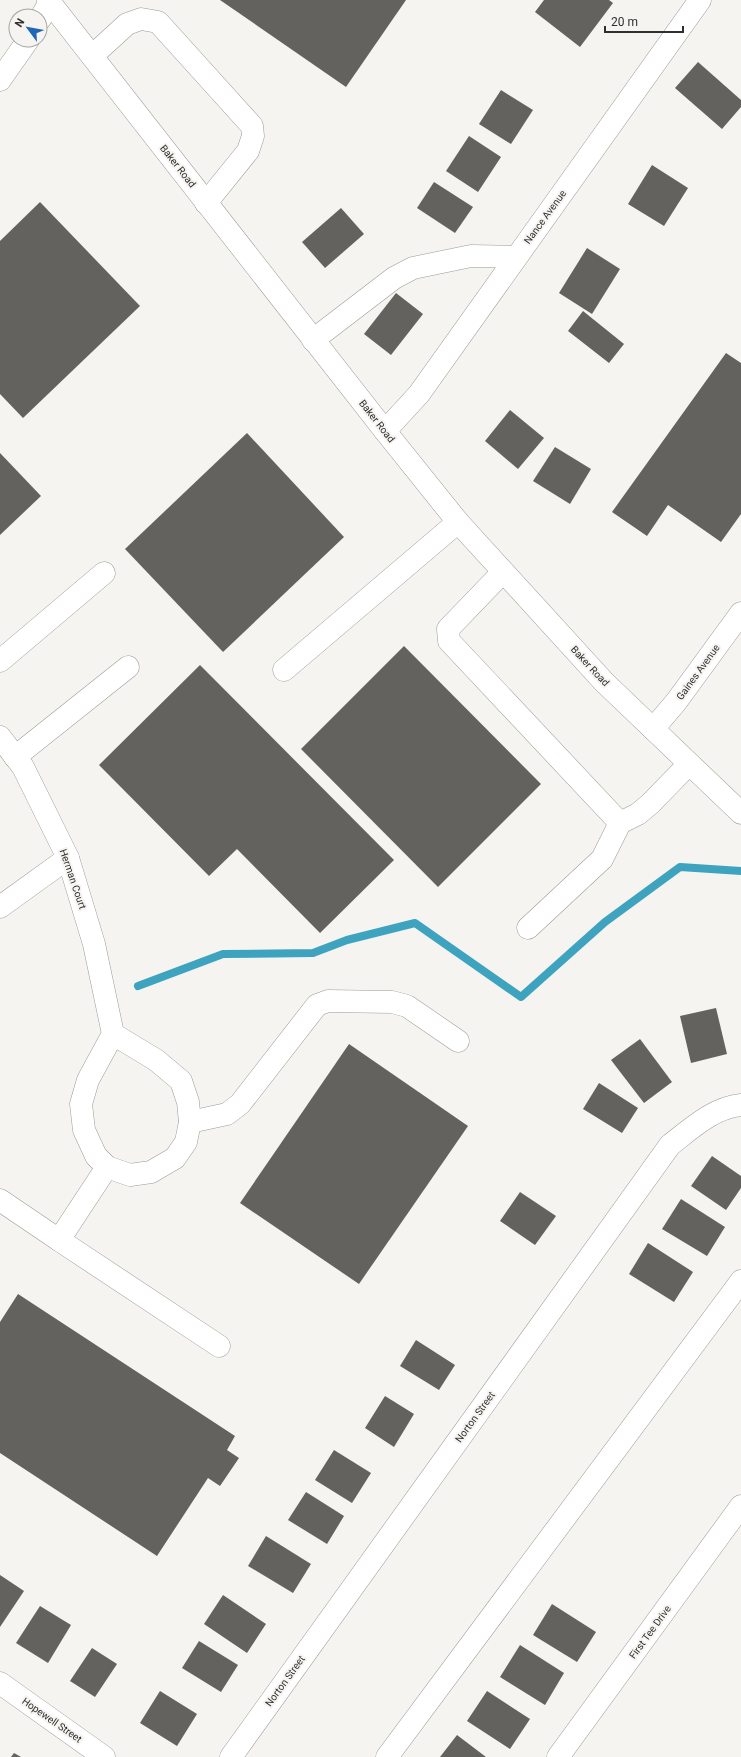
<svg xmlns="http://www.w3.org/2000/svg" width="741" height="1757" font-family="Roboto,sans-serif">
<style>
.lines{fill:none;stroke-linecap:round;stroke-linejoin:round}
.stream{stroke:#3ea3be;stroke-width:8}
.building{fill:#63625f}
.minor-casing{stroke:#9c9b98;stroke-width:23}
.minor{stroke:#fff;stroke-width:22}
.labels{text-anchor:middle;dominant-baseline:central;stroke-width:4;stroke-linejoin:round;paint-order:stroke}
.street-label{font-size:10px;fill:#302f2e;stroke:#f6f4f1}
</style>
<rect width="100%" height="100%" fill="#f6f4f1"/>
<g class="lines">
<path class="stream" d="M138,986l85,-32 90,-1 34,-13 68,-17 106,74 84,-75 75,-55 61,4"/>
</g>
<g class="building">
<path d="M220,0h186l-60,87z"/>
<path d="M544,0h65l4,3 -33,44 -45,-35z"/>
<path d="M698,62l43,38v7l-19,22 -47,-41z"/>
<path d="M501,90l32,20 -22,34 -32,-20z"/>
<path d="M469,136l32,21 -23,35 -32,-21z"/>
<path d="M652,165l36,23 -24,38 -36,-22z"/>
<path d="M434,182l39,25 -18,26 -38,-25z"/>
<path d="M40,202l100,104 -117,112 -23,-24v-153z"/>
<path d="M341,208l23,26 -39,34 -23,-26z"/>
<path d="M587,248l33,21 -28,45 -33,-21z"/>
<path d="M396,293l27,21 -32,41 -27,-21z"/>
<path d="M583,311l41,33 -15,19 -41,-32z"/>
<path d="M726,353l15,10v151l-20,28 -53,-37 -21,31 -35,-24z"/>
<path d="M510,410l34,28 -26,31 -33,-28z"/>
<path d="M247,433l97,104 -121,115 -98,-103z"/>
<path d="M555,447l36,22 -21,35 -37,-23z"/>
<path d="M0,453l41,43 -41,39z"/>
<path d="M404,646l137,138 -103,103 -137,-138z"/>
<path d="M200,665l194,195 -74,73 -83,-84 -28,27 -110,-111z"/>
<path d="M716,1008l11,46 -36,9 -11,-47z"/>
<path d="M640,1039l32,43 -28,21 -33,-43z"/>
<path d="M349,1044l119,82 -109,158 -119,-81z"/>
<path d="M599,1083l39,25 -16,25 -39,-24z"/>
<path d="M712,1156l29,20v12l-15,22 -35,-24z"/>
<path d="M520,1192l36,24 -21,29 -35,-24z"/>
<path d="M681,1199l44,28 -18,29 -45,-27z"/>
<path d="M648,1243l45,29 -19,30 -45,-28z"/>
<path d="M18,1294l217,142 -8,14 12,8 -19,28 -12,-8 -51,78 -157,-103v-131z"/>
<path d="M416,1340l39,25 -16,25 -39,-24z"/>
<path d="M385,1396l29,18 -20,33 -29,-19z"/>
<path d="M334,1450l37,23 -19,30 -37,-23z"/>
<path d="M306,1492l38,24 -17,28 -39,-24z"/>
<path d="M266,1536l45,28 -18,29 -45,-27z"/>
<path d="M0,1575l24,16 -24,36z"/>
<path d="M223,1595l43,29 -19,29 -43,-29z"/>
<path d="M552,1604l44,28 -19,30 -44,-27z"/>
<path d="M40,1606l31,19 -23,38 -32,-20z"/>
<path d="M199,1641l39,24 -17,27 -39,-24z"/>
<path d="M520,1645l44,28 -19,32 -45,-28z"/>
<path d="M92,1648l25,16 -22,33 -25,-16z"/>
<path d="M160,1691l37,23 -20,32 -37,-23z"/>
<path d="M487,1691l43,28 -20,30 -43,-28z"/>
<path d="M457,1735l29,22h-46z"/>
<path d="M14,1753l7,4h-10z"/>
</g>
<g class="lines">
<defs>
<g id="minor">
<path d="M48,0l337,431 73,91 146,160 137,131"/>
<path d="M40,19l11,-19"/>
<path d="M92,56l35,-32 14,-5 17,3 94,104 1,10 -5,15 -42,52"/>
<path d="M0,80l28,-40"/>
<path d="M313,340l81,-62 19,-10 58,-12 45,1"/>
<path d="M385,431l34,-37 281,-394"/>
<path d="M503,572l-55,57 1,12 171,182"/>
<path d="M0,661l104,-88"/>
<path d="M284,670l174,-148"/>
<path d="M653,729l23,-27 65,-89"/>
<path d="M0,737l23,30 45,91 26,86 19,90 -25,46 -7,24 3,26 12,26 11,11 23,8 21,-3 24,-14 11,-16 4,-20 -2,-20 -7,-21 -25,-21 -43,-26"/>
<path d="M15,757l113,-90"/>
<path d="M0,907l68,-49"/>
<path d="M528,928l74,-69 18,-36 18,-9 12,-10 39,-40"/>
<path d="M190,1122l37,-8 13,-10 77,-99 11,-4 64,1 15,4 51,35"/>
<path d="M107,1167l-48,73 160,106"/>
<path d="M0,1200l59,40"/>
<path d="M0,1683l104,74"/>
<path d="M231,1757l439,-612c22,-17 43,-37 71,-40"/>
<path d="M387,1757l354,-476"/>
<path d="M558,1757l183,-251"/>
</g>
</defs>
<use href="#minor" class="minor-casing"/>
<use href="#minor" class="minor"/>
</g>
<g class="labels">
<g class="street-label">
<text transform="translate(178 166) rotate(52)">Baker Road</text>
<text transform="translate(545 217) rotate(-54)">Nance Avenue</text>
<text transform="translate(377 421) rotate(52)">Baker Road</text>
<text transform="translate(590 666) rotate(47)">Baker Road</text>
<text transform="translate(698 672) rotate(-54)">Gaines Avenue</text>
<text transform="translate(73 879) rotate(71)">Herman Court</text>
<text transform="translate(475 1417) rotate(-54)">Norton Street</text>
<text transform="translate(650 1632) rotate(-54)">First Tee Drive</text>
<text transform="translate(285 1681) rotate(-54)">Norton Street</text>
<text transform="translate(52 1720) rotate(35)">Hopewell Street</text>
</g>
</g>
<g transform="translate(28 28) rotate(302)"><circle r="19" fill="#f6f4f1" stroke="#a7a5a3"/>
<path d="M0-3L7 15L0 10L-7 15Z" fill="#2066b6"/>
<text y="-6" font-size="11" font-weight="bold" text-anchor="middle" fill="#302f2e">N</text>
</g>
<path d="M605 26v6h78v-6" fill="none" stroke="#302f2e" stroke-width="2"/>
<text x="611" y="26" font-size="12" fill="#302f2e" stroke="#f6f4f1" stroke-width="3" paint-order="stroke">20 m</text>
</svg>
